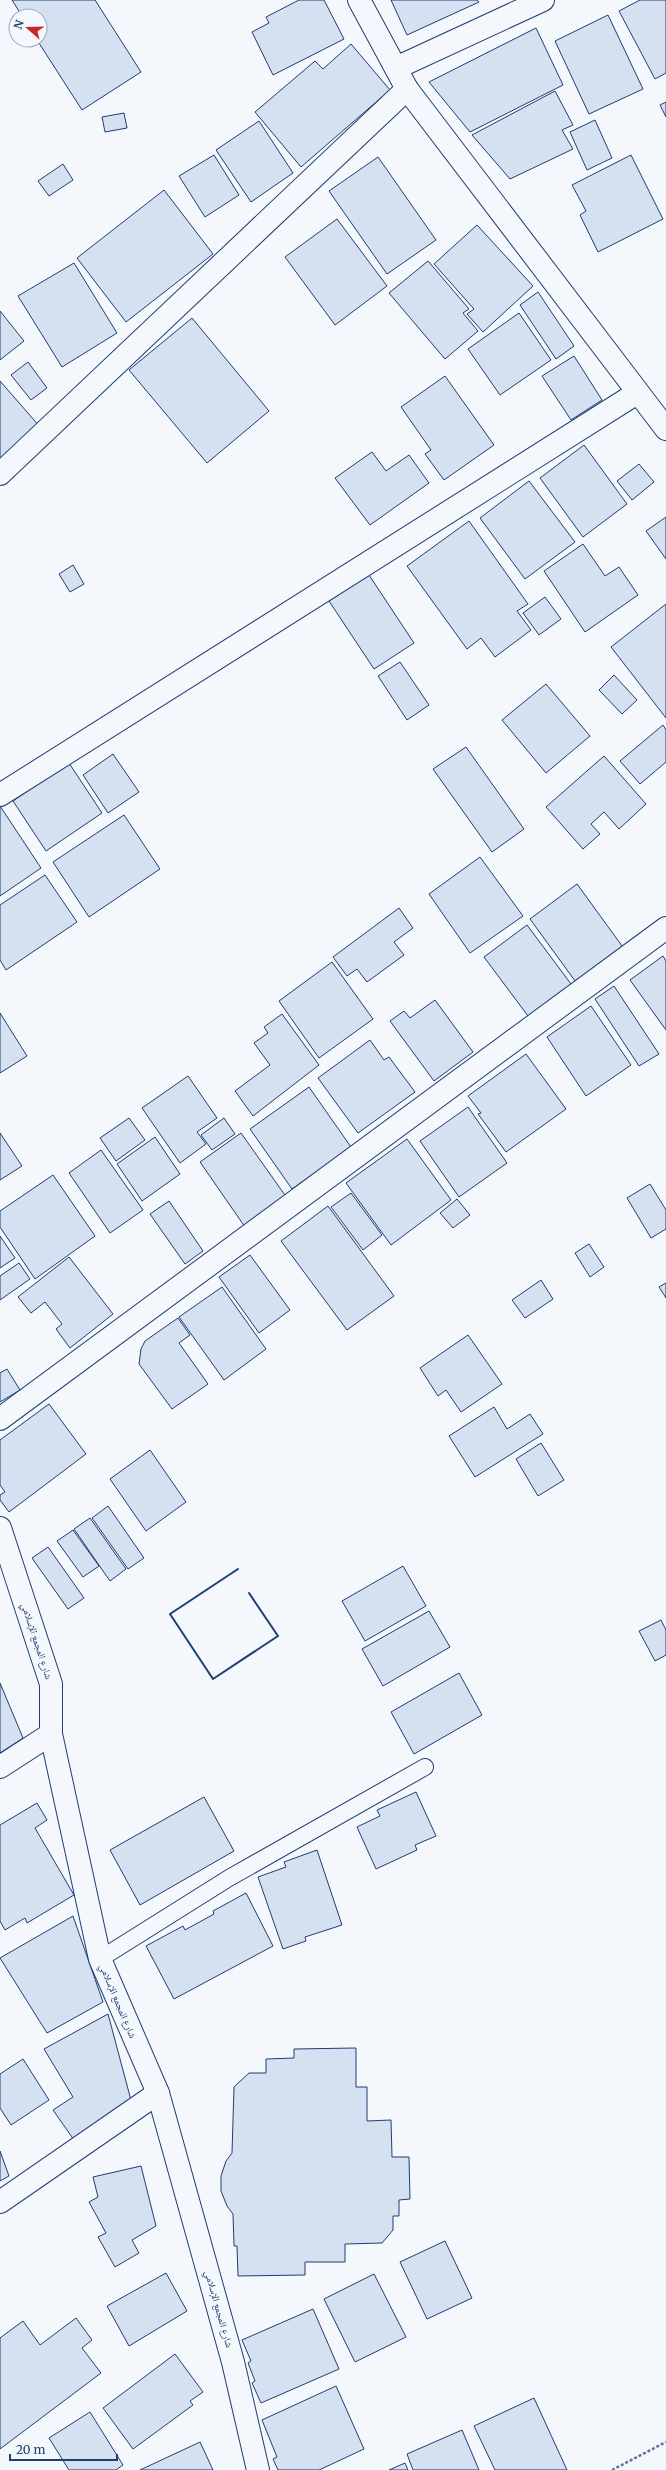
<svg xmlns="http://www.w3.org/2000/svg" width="666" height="2470" font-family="Merriweather,'Noto Naskh Arabic',serif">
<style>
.building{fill:#d5e0f0;stroke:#1d3f73}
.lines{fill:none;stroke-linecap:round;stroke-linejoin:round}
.lane-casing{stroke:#1d3f73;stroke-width:18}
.street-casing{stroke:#1d3f73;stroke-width:24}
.path{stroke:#5e769c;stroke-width:2.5;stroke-dasharray:3 2;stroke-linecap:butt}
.lane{stroke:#f4f7fb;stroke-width:16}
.street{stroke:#f4f7fb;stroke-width:22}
.wall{stroke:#1d3f73;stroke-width:2}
.labels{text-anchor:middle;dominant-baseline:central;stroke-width:3;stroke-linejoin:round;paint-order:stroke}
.street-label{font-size:10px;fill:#1d3f73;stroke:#f4f7fb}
</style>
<rect width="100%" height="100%" fill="#f4f7fb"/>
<g class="building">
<path d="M12,0h83l46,72 -59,38 -45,-70h3v-24h-18z"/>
<path d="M299,0h25l20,39 -71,36 -21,-43 17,-9 -3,-6z"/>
<path d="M391,0h86l2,2 -72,33z"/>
<path d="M640,0h26v73l-11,6 -36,-68z"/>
<path d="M608,15l35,74 -54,25 -34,-73z"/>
<path d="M536,28l27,57 -93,47 -41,-50z"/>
<path d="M351,44l39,46 -89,77 -46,-55 60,-51 8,8z"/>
<path d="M555,91l18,34 -11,5 11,19 -63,30 -38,-44z"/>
<path d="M666,102v15l-6,-12z"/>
<path d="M124,113l3,15 -22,4 -3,-15z"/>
<path d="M595,120l17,38 -25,12 -17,-38z"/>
<path d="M259,121l34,52 -42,29 -35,-52z"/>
<path d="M214,155l25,40 -34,22 -26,-41z"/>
<path d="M631,155l32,64 -65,33 -18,-37 6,-4 -14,-26z"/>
<path d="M378,157l58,83 -49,34 -58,-83z"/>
<path d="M63,164l10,16 -24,16 -11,-15z"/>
<path d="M164,190l49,64 -87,68 -49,-64z"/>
<path d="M337,219l50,67 -52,39 -50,-68z"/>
<path d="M477,225l56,61 -50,46 -16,-18 7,-5 -40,-45z"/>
<path d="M428,261l41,48 -6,4 15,18 -33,28 -56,-66z"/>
<path d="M74,263l43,70 -55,34 -44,-71z"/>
<path d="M538,292l36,54 -18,13 -36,-54z"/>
<path d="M0,311l24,30 -24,19z"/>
<path d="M519,313l32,47 -51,35 -32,-46z"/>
<path d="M192,318l77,93 -62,52 -78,-93z"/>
<path d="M574,356l28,44 -31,20 -29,-44z"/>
<path d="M28,362l19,26 -16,12 -20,-25z"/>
<path d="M445,376l49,69 -50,35 -19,-26 6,-4 -30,-43z"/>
<path d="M0,381l41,47 -41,35z"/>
<path d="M584,445l43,59 -44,33 -43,-59z"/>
<path d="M372,452l14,19 23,-16 20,28 -59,42 -35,-47z"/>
<path d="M639,464l15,18 -22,18 -15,-19z"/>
<path d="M529,481l46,61 -50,37 -45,-61z"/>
<path d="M666,517v42l-20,-28z"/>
<path d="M469,521l59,83 -11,7 14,19 -36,27 -14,-19 -14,11 -60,-83z"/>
<path d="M583,544l22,32 14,-9 19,28 -53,37 -41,-61z"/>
<path d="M73,565l11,19 -14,8 -11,-18z"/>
<path d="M369,575l45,68 -40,26 -45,-68z"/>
<path d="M545,597l16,22 -22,16 -16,-22z"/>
<path d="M666,604v114l-55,-71z"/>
<path d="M400,662l29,43 -22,15 -29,-44z"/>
<path d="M614,675l23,25 -15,14 -23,-24z"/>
<path d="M546,684l44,52 -44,37 -44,-53z"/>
<path d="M663,725l3,5v32l-26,22 -20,-23z"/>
<path d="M466,747l58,82 -32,23 -59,-83z"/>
<path d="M113,754l26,38 -31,21 -25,-38z"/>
<path d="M604,756l42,48 -27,25 -15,-17 -13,12 9,10 -17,15 -37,-42z"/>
<path d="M69,763l33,50 -56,38 -33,-50z"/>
<path d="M0,806l41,62 -41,28z"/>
<path d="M124,815l36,54 -71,48 -36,-55z"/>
<path d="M480,857l43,59 -53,37 -41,-59z"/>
<path d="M45,875l32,47 -71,48 -6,-10v-55z"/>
<path d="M577,884l48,66 -47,35 -48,-66z"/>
<path d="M399,908l14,20 -19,14 10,13 -37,27 -10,-13 -10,7 -14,-19z"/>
<path d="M527,925l47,63 -43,32 -47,-63z"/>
<path d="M663,956l3,5v69l-36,-50z"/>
<path d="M332,962l41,57 -54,39 -40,-57z"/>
<path d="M614,986l45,68 -20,12 -44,-67z"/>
<path d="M435,1000l38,52 -39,29 -44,-60 14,-10 6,7z"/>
<path d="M591,1006l40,59 -45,31 -39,-59z"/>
<path d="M0,1013l27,43 -27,17z"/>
<path d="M282,1014l37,51 -66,51 -18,-25 35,-26 -16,-22 14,-10 -4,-6z"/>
<path d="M370,1040l14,20 5,-3 26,35 -57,41 -40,-55z"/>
<path d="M526,1054l40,55 -60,43 -28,-38 3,-1 -13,-17z"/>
<path d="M188,1076l29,42 -20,14 9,12 -26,19 -38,-55z"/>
<path d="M309,1087l42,60 -59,42 -42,-60z"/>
<path d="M468,1107l39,56 -48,34 -39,-56z"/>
<path d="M129,1118l16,22 -29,21 -16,-23z"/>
<path d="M224,1118l11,16 -23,16 -11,-15z"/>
<path d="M0,1133l22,33 -22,14z"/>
<path d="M241,1133l46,65 -42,29 -45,-65z"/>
<path d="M155,1137l25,37 -38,27 -25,-37z"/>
<path d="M407,1139l44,61 -60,45 -45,-62z"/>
<path d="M101,1150l42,60 -33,23 -41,-60z"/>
<path d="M53,1175l42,61 -60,43 -35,-52v-16z"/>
<path d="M650,1184l16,26v19l-15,9 -24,-40z"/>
<path d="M351,1193l31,42 -19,15 -32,-43z"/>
<path d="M457,1199l13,16 -17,13 -13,-15z"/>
<path d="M169,1201l34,50 -18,13 -35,-50z"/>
<path d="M328,1206l66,90 -47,34 -66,-89z"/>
<path d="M0,1236l15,22 -15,10z"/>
<path d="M589,1244l15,23 -14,10 -15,-24z"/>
<path d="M250,1255l40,55 -31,23 -40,-56z"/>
<path d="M69,1257l44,57 -43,34 -14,-19 6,-5 -17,-22 -14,11 -13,-16z"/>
<path d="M19,1263l11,16 -30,21v-24z"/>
<path d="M541,1280l12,19 -28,19 -13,-18z"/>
<path d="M666,1283v15l-7,-11z"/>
<path d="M222,1287l44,62 -42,31 -45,-63z"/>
<path d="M178,1318l12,17 -11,8 29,41 -36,25 -33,-45 2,-15 4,-8z"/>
<path d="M468,1335l34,49 -41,28 -15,-22 -8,6 -18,-28z"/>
<path d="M7,1369l13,21 -20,12v-29z"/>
<path d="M49,1404l37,50 -77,58 -9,-12v-5l5,-3 -5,-7v-45z"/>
<path d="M494,1407l13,22 23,-15 13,20 -68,43 -26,-41z"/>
<path d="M541,1443l23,37 -26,16 -22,-37z"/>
<path d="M150,1450l36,52 -40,29 -36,-52z"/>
<path d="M108,1506l36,52 -16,11 -36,-51z"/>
<path d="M90,1518l36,51 -16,12 -36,-52z"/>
<path d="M73,1530l26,36 -16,11 -26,-36z"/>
<path d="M48,1547l36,51 -16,11 -36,-51z"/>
<path d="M403,1566l23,40 -61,35 -23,-40z"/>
<path d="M429,1611l21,36 -67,39 -21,-37z"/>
<path d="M661,1620l5,10v25l-11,6 -16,-30z"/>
<path d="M459,1673l23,42 -68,39 -23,-42z"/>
<path d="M0,1683l23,55 -23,15z"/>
<path d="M416,1792l20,44 -21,9 2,5 -41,19 -19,-42 23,-11 -3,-6z"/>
<path d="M204,1797l30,54 -94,54 -30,-55z"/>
<path d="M37,1803l10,17 -12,8 39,67 -47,28 -2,-5 -20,12 -5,-9v-96z"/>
<path d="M317,1850l25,75 -37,12 1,4 -23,8 -25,-72 28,-10 -2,-5z"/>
<path d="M246,1893l27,53 -99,53 -28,-53 37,-20 2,4 29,-16 -1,-3z"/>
<path d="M73,1916l30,86 -56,31 -47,-75z"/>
<path d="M108,2014l24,90 -58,36 -21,-30 20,-13 -29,-48z"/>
<path d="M356,2048v39h11v34l24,-1 1,37h17l1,42 -11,1v16h-6v14l-11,13 -37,1v18h-40v13l-67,1 -1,-30h-3l-1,-32 -6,-8 -6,-15v-15l5,-15 6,-8 2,-66 15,-14h17v-14l28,-1v-9z"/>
<path d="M23,2059l26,41 -38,25 -11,-17v-34z"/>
<path d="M0,2151l9,25 -9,5z"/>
<path d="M141,2166l15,60 -24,14 7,13 -24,14 -17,-30 8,-4 -17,-31 9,-5 -5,-20z"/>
<path d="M445,2241l27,57 -45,21 -27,-57z"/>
<path d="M166,2273l21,38 -58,35 -22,-40z"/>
<path d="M374,2274l32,63 -51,25 -31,-63z"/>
<path d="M313,2309l26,60 -78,34 -9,-20 3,-2 -7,-18 3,-2 -9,-21z"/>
<path d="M76,2318l16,22 -10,8 19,25 -101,76v-111l23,-17 17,24z"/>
<path d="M175,2354l28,38 -13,9 3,4 -60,44 -30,-41z"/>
<path d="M336,2386l28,63 -45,21h-41l-5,-11 4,-2 -15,-37z"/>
<path d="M534,2398l33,72h-72l-21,-44z"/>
<path d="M90,2412l33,53 -7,5h-47l-20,-32z"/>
<path d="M462,2430l17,40h-66l-6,-16z"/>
<path d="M200,2442l13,28h-73z"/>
<path d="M405,2463l3,7h-19z"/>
</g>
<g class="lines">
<defs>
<path id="lane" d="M100,1959l129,-81 196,-111"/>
<g id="street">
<path d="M359,0l48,89 259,340"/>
<path d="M396,68l147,-68"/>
<path d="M0,474l407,-385"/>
<path d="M0,795l637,-402"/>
<path d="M0,1419l666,-491"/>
<path d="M0,1528l51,156v50l49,225 58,134 75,269 25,108"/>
<path d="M0,1767l51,-33"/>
<path d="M0,2202l158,-109"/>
</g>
</defs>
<use href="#lane" class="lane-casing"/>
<use href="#street" class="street-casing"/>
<path class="path" d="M612,2470l54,-28"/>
<use href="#lane" class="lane"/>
<use href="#street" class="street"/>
<path class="wall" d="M238,1569l-68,45 43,65 65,-43 -29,-43"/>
</g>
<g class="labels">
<g class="street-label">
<text transform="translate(37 1641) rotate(72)">شارع المجمع الإسلامي</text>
<text transform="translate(118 2001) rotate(67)">شارع المجمع الإسلامي</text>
<text transform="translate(219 2309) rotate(74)">شارع المجمع الإسلامي</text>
</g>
</g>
<g transform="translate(28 28) rotate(290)"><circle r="19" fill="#f4f7fb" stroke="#9eadc5"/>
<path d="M0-3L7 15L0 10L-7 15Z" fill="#c62828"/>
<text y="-6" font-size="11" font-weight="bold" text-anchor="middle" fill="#1d3f73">N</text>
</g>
<path d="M10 2454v6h107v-6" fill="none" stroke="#1d3f73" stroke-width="2"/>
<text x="16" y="2454" font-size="12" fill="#1d3f73" stroke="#f4f7fb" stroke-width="3" paint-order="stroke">20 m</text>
</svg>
